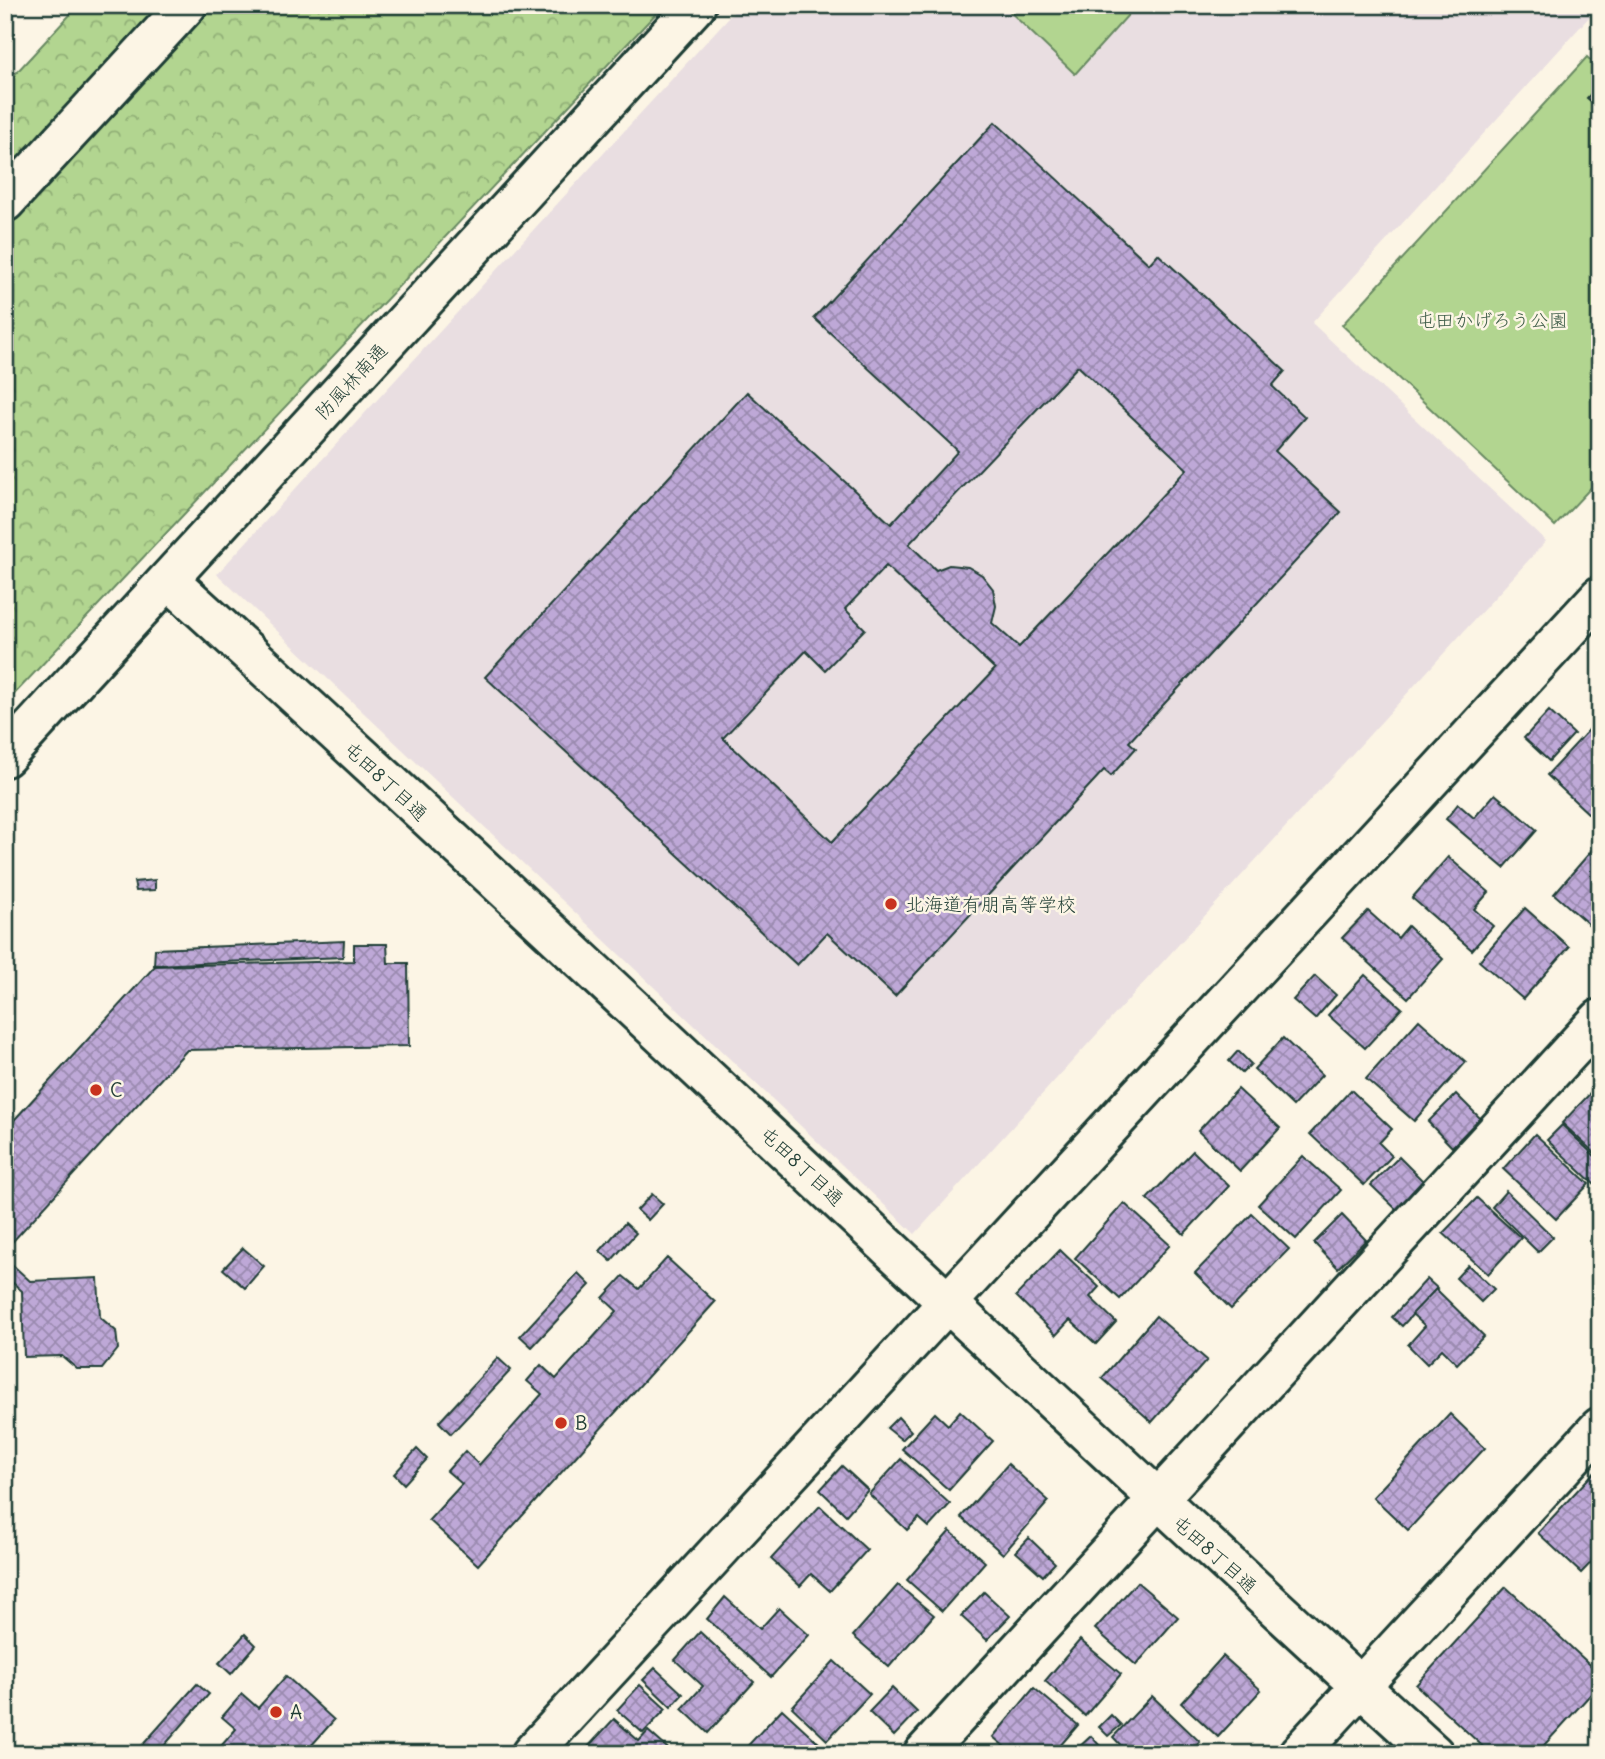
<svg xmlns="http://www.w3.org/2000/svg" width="1605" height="1759" font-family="Delius,'Klee One',sans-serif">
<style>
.built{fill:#e9dee1}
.forest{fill:url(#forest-crowns);stroke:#688962;stroke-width:2}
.park{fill:#b2d590;stroke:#688962;stroke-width:2}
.building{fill:url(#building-cross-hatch);stroke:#1f3d34;stroke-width:2;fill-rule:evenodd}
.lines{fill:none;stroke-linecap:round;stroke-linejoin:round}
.street-casing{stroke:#1f3d34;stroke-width:44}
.secondary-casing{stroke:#1f3d34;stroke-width:44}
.street{stroke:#fcf5e5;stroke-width:38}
.secondary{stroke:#fcf5e5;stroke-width:38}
.poi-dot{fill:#c8321e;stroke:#fcf5e5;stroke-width:2.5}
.labels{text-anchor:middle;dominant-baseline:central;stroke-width:5;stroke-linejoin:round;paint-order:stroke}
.park-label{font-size:19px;fill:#3c5b46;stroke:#fcf5e5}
.street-label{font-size:19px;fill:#1f3d34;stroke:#fcf5e5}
.poi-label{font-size:19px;fill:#1f3d34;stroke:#fcf5e5;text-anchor:start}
</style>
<defs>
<pattern id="forest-crowns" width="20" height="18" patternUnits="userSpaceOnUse" patternTransform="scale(1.75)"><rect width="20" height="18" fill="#b2d590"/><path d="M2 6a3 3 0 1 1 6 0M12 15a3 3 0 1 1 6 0" fill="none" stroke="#90ae76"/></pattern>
<pattern id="building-cross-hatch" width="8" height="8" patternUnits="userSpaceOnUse" patternTransform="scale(1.75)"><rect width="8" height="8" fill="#bea8d7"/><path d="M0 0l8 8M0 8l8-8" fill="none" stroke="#9a8aaf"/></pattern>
</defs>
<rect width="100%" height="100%" fill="#fcf5e5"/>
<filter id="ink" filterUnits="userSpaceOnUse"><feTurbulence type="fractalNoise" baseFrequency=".0143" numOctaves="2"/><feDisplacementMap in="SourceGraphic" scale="14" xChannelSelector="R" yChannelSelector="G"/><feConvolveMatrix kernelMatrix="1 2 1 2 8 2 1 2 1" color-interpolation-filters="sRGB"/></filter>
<g filter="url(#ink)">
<path class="built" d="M740,5h860l-288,318 234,218 -631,693 -698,-660z"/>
<path class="forest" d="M79,5h585l-659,699v-619z"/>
<g class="park">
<path d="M1003,5h134l-62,69z"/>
<path d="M1587,57l13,12v409l-45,48 -213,-201z"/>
</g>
<g class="building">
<path d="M1600,84v25l-13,-11z"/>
<path d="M995,122l154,142 9,-10 127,117 -13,15 33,31 -30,34 66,61 -212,230 7,6 -25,28 -7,-6 -209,226 -68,-63 -30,32 -312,-288 262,-285 144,132 67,-73 -144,-133zM1078,366l109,103 -168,178 -27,-24 4,-17 -3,-17 -11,-14 -14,-8 -19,-2 -13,5 -27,-26zM886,566l109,103 -163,173 -109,-104 83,-87 19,19 40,-41 -20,-20z"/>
<path d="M1549,711l25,23 -25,27 -25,-23z"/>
<path d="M1598,720l2,85 -10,10 -43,-40z"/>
<path d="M1495,794l42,36 -33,38 -58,-49 12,-15 16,14z"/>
<path d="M1600,841v81l-6,7 -40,-35z"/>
<path d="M1448,857l41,35 -15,17 19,17 -21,24 -60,-52z"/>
<path d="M155,880v10l-19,1 -2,-9z"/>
<path d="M1525,908l44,39 -46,52 -44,-38z"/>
<path d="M1368,911l30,27 10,-12 35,33 -35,39 -66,-60z"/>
<path d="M344,941l-1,16 -189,8 1,-16z"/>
<path d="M354,944h33l1,19h20l1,83 -222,4 -182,200v-120l150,-164 199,-5z"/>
<path d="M1365,975l37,33 -37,40 -37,-33z"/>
<path d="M1315,976l21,19 -21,24 -22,-19z"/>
<path d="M1419,1020l47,42 -52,59 -48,-42z"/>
<path d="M1283,1038l39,37 -29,31 -39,-37z"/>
<path d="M1238,1051l13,13 -9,9 -13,-12z"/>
<path d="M1600,1083v75l-38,-35z"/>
<path d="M1238,1089l42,39 -40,43 -42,-40z"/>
<path d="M1351,1090l41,39 -13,14 13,13 -28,29 -54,-51z"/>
<path d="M1456,1094l24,24 -28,29 -24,-25z"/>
<path d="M1562,1125l38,36v19l-5,5 -48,-45z"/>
<path d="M1535,1134l54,50 -33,35 -53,-50z"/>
<path d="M1193,1151l36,35 -45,48 -37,-35z"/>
<path d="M1303,1156l38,34 -45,49 -38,-34z"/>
<path d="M1399,1157l25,25 -27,28 -26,-25z"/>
<path d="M1506,1191l47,46 -15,15 -46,-45z"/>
<path d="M652,1194l11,10 -15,16 -11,-10z"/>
<path d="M1477,1198l44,40 -33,36 -45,-41z"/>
<path d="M1124,1203l46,42 -50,54 -45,-41z"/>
<path d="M1252,1214l37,35 -58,60 -36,-36z"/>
<path d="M1342,1215l24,25 -28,28 -24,-25z"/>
<path d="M625,1223l11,10 -25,28 -11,-10z"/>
<path d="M1600,1229v23l-11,-11z"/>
<path d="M243,1248l21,18 -19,22 -22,-19z"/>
<path d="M1060,1250l39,37 -9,10 26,25 -20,22 -26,-24 -14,15 -40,-39z"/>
<path d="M5,1258l25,23 68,-3 2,39 16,14 2,18 -16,20h-25l-15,-13 -38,1 -2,-66 -17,-15z"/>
<path d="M667,1258l48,44 -237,263 -49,-45 33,-36 -15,-13 18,-20 14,14 63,-71 -15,-13 14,-16 15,14 61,-68 -14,-13 20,-22 16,13z"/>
<path d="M1468,1265l26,24 -13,13 -25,-24z"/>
<path d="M578,1273l12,12 -58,62 -12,-11z"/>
<path d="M1427,1279l10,9 -35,38 -10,-9z"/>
<path d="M1436,1289l48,47 -27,28 -15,-15 -15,15 -19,-19 17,-19 -13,-12z"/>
<path d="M1156,1316l51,44 -55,62 -50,-44z"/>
<path d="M498,1358l13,12 -60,64 -12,-12z"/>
<path d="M960,1411l33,30 -44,49 -47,-41 33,-36 13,12z"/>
<path d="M1450,1414l35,34 -77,82 -35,-33z"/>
<path d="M898,1417l13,14 -9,9 -15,-12z"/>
<path d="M417,1449l10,10 -23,25 -10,-10z"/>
<path d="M901,1459l49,45 -21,23 -10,-9 -12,12 -38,-36z"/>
<path d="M1008,1464l41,37 -46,53 -42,-37z"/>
<path d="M842,1466l26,24 -22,25 -26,-25z"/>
<path d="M1597,1469l3,2v82l-19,20 -43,-40z"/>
<path d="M820,1506l47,44 -37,41 -19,-17 -11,12 -29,-27z"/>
<path d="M950,1531l35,31 -43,49 -35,-31z"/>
<path d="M1029,1538l26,25 -12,13 -27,-24z"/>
<path d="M1137,1582l41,35 -42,48 -41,-36z"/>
<path d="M898,1585l36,30 -45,52 -36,-31z"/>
<path d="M1506,1587l94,87v10l-64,70h-45l-75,-69z"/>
<path d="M984,1592l26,24 -23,24 -26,-24z"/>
<path d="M725,1597l35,32 19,-21 30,27 -38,42 -64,-58z"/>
<path d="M700,1632l54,50 -46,51 -26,-24 21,-23 -28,-26z"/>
<path d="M245,1634l11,11 -25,29 -12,-11z"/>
<path d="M1080,1640l41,34 -36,42 -40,-35z"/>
<path d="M1223,1656l38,34 -43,47 -37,-34z"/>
<path d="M834,1661l36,33 -43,46 -35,-33z"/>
<path d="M655,1668l28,26 -12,13 -28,-27z"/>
<path d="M286,1676l48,44 -30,34h-90l22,-25 -14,-12 20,-23 16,14z"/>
<path d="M197,1684l12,10 -52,60h-13l-5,-5z"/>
<path d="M640,1685l26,24 -23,24 -26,-23z"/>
<path d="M892,1688l25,24 -23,24 -25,-24z"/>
<path d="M1034,1688l44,37 -25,29h-40l-20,-17z"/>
<path d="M1152,1696l48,46 -11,12h-60l-16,-17z"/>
<path d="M782,1709l38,35 -8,10h-72z"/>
<path d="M1111,1715l10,10 -13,11 -9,-9z"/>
<path d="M614,1719l25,22 9,-10 26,23h-83l-5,-5z"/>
<path d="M1091,1736l9,10 -8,8h-7l-6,-7z"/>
</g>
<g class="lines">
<defs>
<g id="street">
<path d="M5,202l182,-197"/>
<path d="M169,580c426,387 840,785 1265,1174"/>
<path d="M531,1754l1069,-1158"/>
<path d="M923,1754l677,-735"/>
<path d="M1298,1754l302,-327"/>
</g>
<path id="secondary" d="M5,757l691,-752"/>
</defs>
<use href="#street" class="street-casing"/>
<use href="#secondary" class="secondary-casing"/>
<use href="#street" class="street"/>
<use href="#secondary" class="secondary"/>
</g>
</g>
<g class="poi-dot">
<circle cx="891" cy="904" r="7"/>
<circle cx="96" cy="1090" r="7"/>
<circle cx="561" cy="1423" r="7"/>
<circle cx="276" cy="1712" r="7"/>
</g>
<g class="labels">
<g class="park-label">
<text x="1492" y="320">屯田かげろう公園</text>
</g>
<g class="street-label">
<text transform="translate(351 381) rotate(-47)">防風林南通</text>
<text transform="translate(386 781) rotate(43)">屯田8丁目通</text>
<text transform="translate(802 1166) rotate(43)">屯田8丁目通</text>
<text transform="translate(1215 1554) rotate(42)">屯田8丁目通</text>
</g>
<g class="poi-label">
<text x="905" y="904">北海道有朋高等学校</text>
<text x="110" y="1090">C</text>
<text x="575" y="1423">B</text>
<text x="290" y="1712">A</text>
</g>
</g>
<rect width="1605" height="1759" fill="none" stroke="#fcf5e5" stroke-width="28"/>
<rect x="14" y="14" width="1577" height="1731" fill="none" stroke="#1f3d34" stroke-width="2.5" filter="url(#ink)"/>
</svg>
